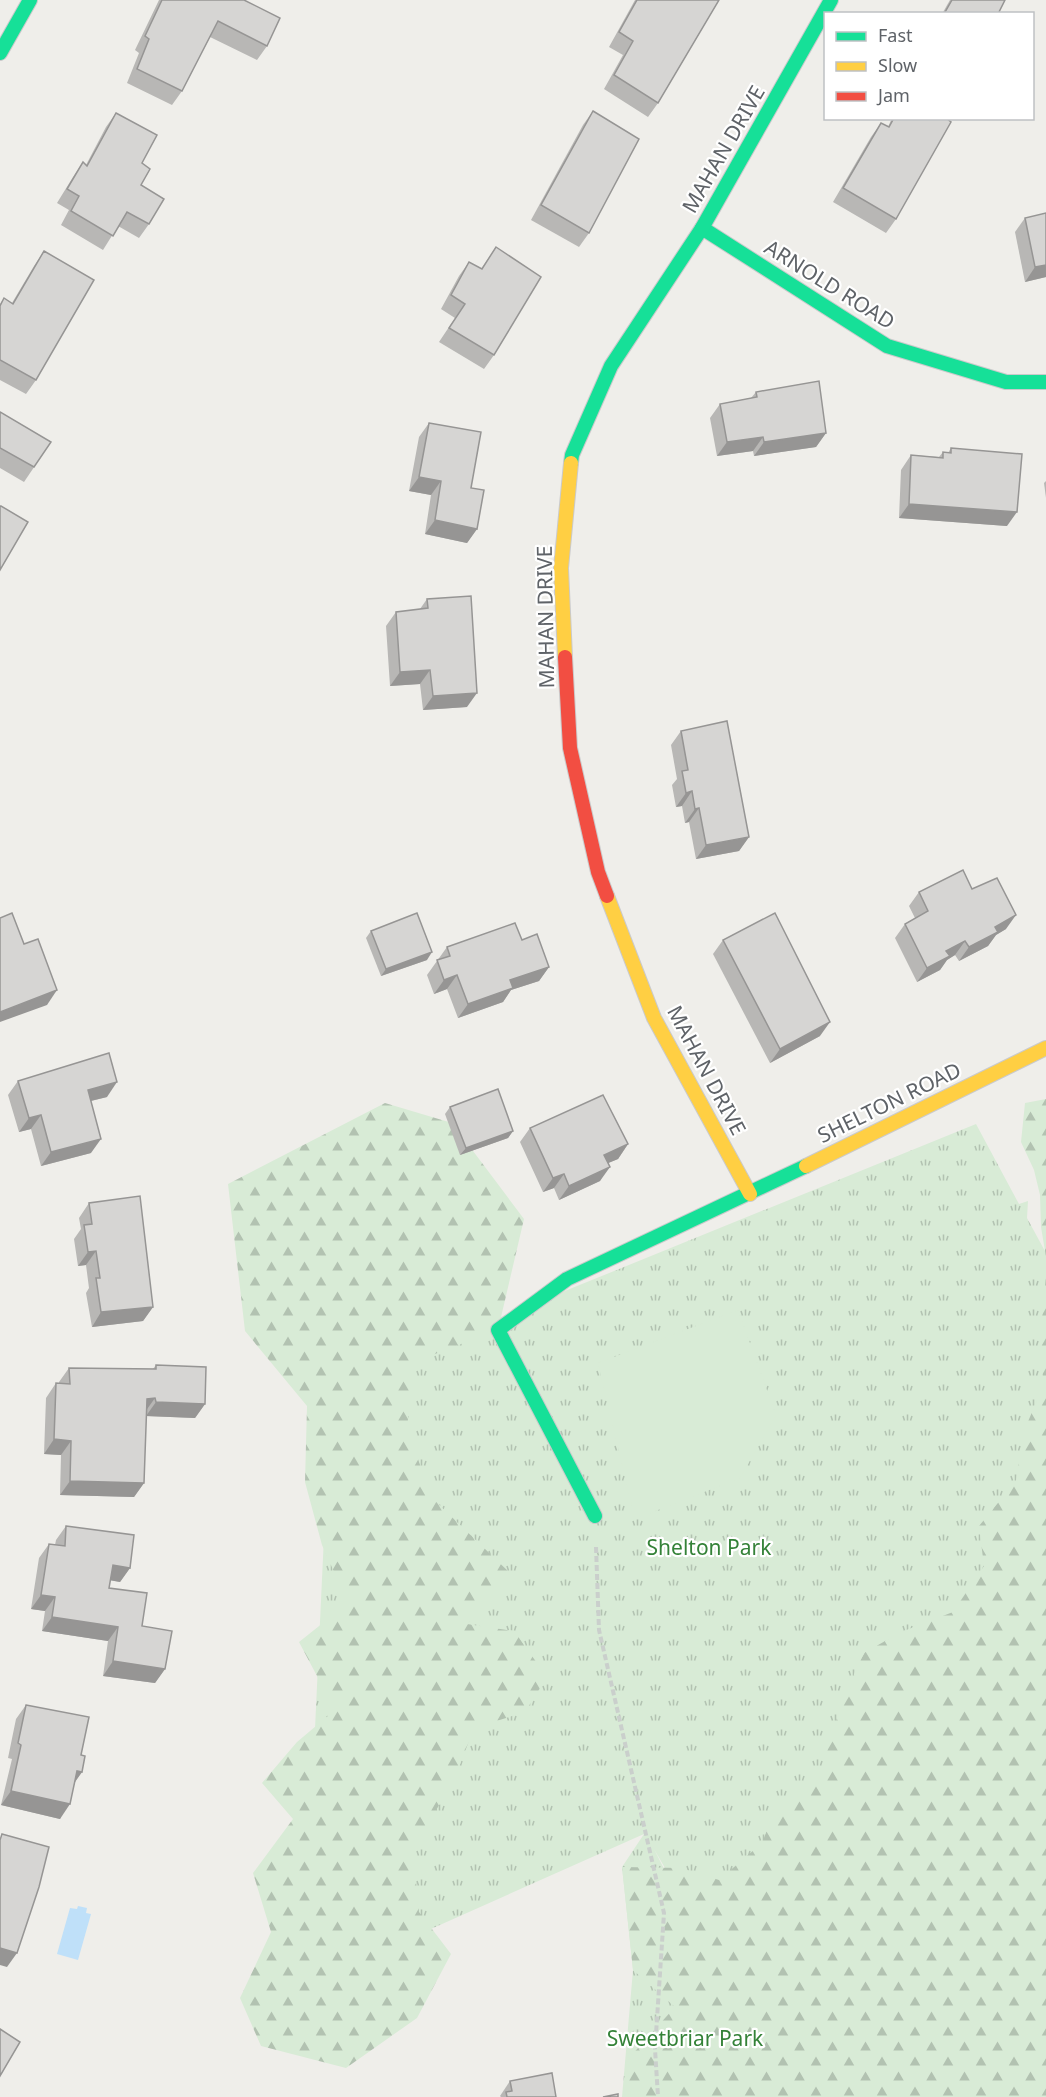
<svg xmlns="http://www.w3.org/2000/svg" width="1046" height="2097" font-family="'Noto Sans',sans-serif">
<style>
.grass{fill:url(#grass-tufts)}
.forest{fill:url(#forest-firs)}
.garden{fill:#d8ebd6}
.water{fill:#bfe0f9}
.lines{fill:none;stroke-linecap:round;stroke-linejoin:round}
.fast-casing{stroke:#cacacb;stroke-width:16}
.slow-casing{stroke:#cacacb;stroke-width:16}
.jam-casing{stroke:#cacacb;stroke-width:16}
.path{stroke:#cacfcc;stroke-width:4;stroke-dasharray:6 3;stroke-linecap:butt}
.fast{stroke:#16e098;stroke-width:14}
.slow{stroke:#ffcf43;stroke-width:14}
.jam{stroke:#f24e42;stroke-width:14}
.wall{fill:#b8b7b5}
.shaded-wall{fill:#969594}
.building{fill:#d6d5d3;stroke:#969594;stroke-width:1.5}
.labels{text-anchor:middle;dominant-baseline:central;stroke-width:4.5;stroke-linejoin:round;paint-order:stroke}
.street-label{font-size:21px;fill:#5f6368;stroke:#fff}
.park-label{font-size:21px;fill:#348238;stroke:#fff}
</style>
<defs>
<pattern id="grass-tufts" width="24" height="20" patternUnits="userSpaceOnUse" patternTransform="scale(1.5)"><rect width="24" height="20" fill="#d8ebd6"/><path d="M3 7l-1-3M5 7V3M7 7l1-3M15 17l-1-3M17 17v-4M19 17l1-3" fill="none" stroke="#b2c2b1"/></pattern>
<pattern id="forest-firs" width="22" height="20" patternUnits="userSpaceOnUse" patternTransform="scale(1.5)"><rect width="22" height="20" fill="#d8ebd6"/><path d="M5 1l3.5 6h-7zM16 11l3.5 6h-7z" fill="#b2c2b1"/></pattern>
</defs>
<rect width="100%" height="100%" fill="#efeeea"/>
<path class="grass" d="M976,1124l43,80 9,-3 -1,17 19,35v299l-284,484 -108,-187 125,248h-157l11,-127 -11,-103 22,-33 -341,152 28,-600z"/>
<g class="forest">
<path d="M1046,1099v158l-5,-30 -1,-32 -6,-25 -13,-28 4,-39z"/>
<path d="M385,1103l67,20 72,96 -26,111 -84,32 -7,65 24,70 81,78 -45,49 47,7 33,46 -22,35 -51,16 -20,52 -41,69 6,63 32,42 -34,64 -71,50 -85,-22 -21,-48 31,-66 -18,-59 40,-54 -31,-36 35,-41 38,-32 -36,-68 49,-39 -26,-58 -17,-63 2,-76 -62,-75 -17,-147z"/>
<path d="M1046,1276v821h-419l2,-39 46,-51 -42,-37 -11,-103 59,1 38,12 43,-37 12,-31 43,-28 27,-89 20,-42 37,-21 52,-20 31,-46 -5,-40 37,-45 8,-50 20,-47 -5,-34z"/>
</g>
<path class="garden" d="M738,1310l38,105 -36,63 -105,41 -37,-156z"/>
<path class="water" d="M78,1906l9,2 -1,5 5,1 -13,46 -21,-6 13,-46 7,1z"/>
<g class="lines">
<defs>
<g id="fast">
<path d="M0,53l30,-53"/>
<path d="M702,228l185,118 119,36h40"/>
<path d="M571,463l1,-8 39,-89 91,-138 129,-228"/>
<path d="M595,1516l-97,-186 69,-51 239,-113"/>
</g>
<g id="slow">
<path d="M565,657l-4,-89 10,-105"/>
<path d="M607,896l47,122 96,176"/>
<path d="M806,1166l240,-118"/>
</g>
<path id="jam" d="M565,657l5,91 28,124 9,24"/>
</defs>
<use href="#fast" class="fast-casing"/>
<use href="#slow" class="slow-casing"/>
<use href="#jam" class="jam-casing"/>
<path class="path" d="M596,1547l3,83 65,283 -9,136 3,48"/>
<use href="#fast" class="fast"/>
<use href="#slow" class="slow"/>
<use href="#jam" class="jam"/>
</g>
<g class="wall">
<path d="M159,0h85l23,46 -10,14 -47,-23 -28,54 -10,14 -45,-22 12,-30 -4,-3z"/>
<path d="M635,0h84l-61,103 -10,14 -44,-28 19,-34 -14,-8z"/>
<path d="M950,0h55l-7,14h-56z"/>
<path d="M593,111l-4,122 -10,14 -48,-27 52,-95z"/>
<path d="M116,113l26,50 -1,22 8,39 -10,14 -21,-12 -15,24 -42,-25 8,-15 -12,-7 16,-26 10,-15 3,3 20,-38z"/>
<path d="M892,118h54l-50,101 -10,14 -53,-31 38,-65 10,-14 7,4z"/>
<path d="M1025,218l21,59 -21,5 -10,-50z"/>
<path d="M496,247l-2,108 -10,14 -45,-27 16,-24 -14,-9 18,-33 10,-14 12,7z"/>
<path d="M44,251l-8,129 -10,14 -26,-14v-76l4,-6 8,5 22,-37z"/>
<path d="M756,392l70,41 -10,14 -62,9 -1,-5 -36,5 -7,-38 10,-14 31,-6z"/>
<path d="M0,412l51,30 -27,40 -24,-14z"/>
<path d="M429,423l42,65 6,41 -10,14 -42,-9 6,-39 -22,-4 10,-54z"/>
<path d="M951,448l56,78 -108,-8 2,-48 10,-15 28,2 4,-5 5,1z"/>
<path d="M1046,481v17l-2,-15z"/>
<path d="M427,599l40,108 -44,3 -3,-26 -30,2 -4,-60 10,-14 24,-3z"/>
<path d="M681,731l68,106 -10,14 -43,8 -7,-37 -4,1 -3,-17 -6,1 -4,-22 5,-6 -6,-34z"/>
<path d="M972,889l34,40 -10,6 -8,11 -29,15 -4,-6 -8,5 -7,10 -23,12 -22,-44 10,-14 10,-6 -6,-12 10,-14z"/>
<path d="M371,931l56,29 -46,16 -15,-38z"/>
<path d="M522,940l27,27 -10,14 -28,9 -8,12 -45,16 -11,-29 -13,5 -7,-19 20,-28z"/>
<path d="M723,940l97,96 -50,27 -57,-109z"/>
<path d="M18,1081l89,16 -16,4v52l-50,13 -10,-37 -12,3 -11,-37z"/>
<path d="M450,1107l63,24 -5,7 -48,17 -15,-41z"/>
<path d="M530,1128l98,16 -10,15 -10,4 -8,18 -41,19 -5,-12 -11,4 -23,-50z"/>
<path d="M89,1203l64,104 -10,14 -51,6 -6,-34 3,-5 -3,-23 -8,1 -4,-27 7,-10 -2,-11z"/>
<path d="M156,1365l49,39 -10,14 -49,-2 -2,67 -10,14 -74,-2 1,-40 -17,-1 2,-56 10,-15h3v-1l10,-14 84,1z"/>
<path d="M66,1526l64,42 -10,14 -10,-2 -1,8 33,38 23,43 -10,14 -52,-7 5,-35 -66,-10 3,-20 -14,-2 8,-51 10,-14 6,1 1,-5z"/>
<path d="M26,1705l55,50 1,17 -7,10 -15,37 -59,-14 11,-46 -4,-1 8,-39z"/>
<path d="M510,2081l46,16h-55l-1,-1z"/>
</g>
<g class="shaded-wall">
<path d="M1046,265v12l-21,5 10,-15z"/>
<path d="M826,433l-10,14 -62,9 10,-14z"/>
<path d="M763,437l-10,14 -36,5 10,-14z"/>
<path d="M419,477l22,4 -10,14 -22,-4z"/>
<path d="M909,504l108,8 -10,14 -108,-8z"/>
<path d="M435,520l42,9 -10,14 -42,-9z"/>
<path d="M430,670l-10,14 -30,2 10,-14z"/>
<path d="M477,693l-10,14 -44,3 10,-14z"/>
<path d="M692,791l-10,15 -6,1 10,-14z"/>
<path d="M699,808l-10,14 -4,1 10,-14z"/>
<path d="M749,837l-10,14 -43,8 10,-14z"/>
<path d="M1016,915l-10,14 -10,6 -8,11 -29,15 10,-14 26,-20z"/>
<path d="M965,941l-10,14 -8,5 -7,10 -23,12 10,-14 19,-17z"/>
<path d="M432,952l-5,8 -46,16 5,-7z"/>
<path d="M549,967l-10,14 -28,9 -8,12 -45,16 10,-14 42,-24z"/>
<path d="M457,975l-10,14 -13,5 10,-14z"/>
<path d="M57,990l-10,15 -47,17v-10z"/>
<path d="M830,1022l-10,14 -50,27 10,-14z"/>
<path d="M117,1082l-10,15 -29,7 10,-14z"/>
<path d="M41,1115l-10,14 -12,3 10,-14z"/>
<path d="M513,1131l-5,7 -48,17 6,-7z"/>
<path d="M101,1139l-10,14 -50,13 10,-14z"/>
<path d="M628,1144l-10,15 -24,10 10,-14z"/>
<path d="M610,1167l-10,14 -41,19 10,-14z"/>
<path d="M564,1174l-10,14 -11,4 10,-14z"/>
<path d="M96,1251l-10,14 -8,1 10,-14z"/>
<path d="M153,1307l-10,14 -51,6 9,-15z"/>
<path d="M155,1398l-10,14 2,-13z"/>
<path d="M156,1402l49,2 -10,14 -49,-2z"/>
<path d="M54,1439l17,2 -10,14 -17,-1z"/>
<path d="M70,1481l74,2 -10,14 -74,-2z"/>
<path d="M113,1565l17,3 -10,14 -17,-3z"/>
<path d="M41,1595l14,2 -10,14 -14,-2z"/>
<path d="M52,1617l66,10 -10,14 -66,-10z"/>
<path d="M113,1661l52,8 -10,14 -52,-7z"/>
<path d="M77,1771l5,1 -10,14z"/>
<path d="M11,1791l59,13 -10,15 -59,-14z"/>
<path d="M0,1948l17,5 -10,14 -7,-2z"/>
</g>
<g class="building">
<path d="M162,0h82l36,18 -13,28 -49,-25 -36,70 -45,-22 12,-30 -4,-3z"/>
<path d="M637,0h82l-61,103 -44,-28 19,-34 -14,-9z"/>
<path d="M952,0h53l-7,14h-54z"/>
<path d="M593,111l46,28 -50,94 -48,-28z"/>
<path d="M116,113l41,22 -15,28 8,6 -9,16 23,14 -15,25 -22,-12 -14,24 -42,-25 8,-15 -12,-7 16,-27 4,4z"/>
<path d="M894,118h52l5,4 -55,97 -53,-31 38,-65 8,4z"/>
<path d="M1046,213v52l-11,2 -10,-49z"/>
<path d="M496,247l45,30 -47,78 -45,-27 16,-24 -14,-9 18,-33 13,7z"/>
<path d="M44,251l50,29 -58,100 -36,-20v-54l4,-8 9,6z"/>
<path d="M819,381l7,52 -62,9 -1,-5 -36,5 -7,-38 37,-7 -1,-5z"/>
<path d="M0,412l51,30 -17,25 -34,-19z"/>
<path d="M429,423l52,9 -10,56 13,2 -7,39 -42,-9 6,-39 -22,-4z"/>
<path d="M951,448l71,6 -5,58 -108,-8 2,-49 32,3v-6l8,1z"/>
<path d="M0,506h1l27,16 -28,48z"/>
<path d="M471,596l6,97 -44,3 -3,-26 -30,2 -4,-60 32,-4 -1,-9z"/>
<path d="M727,721l22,116 -43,8 -7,-37 -4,1 -3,-18 -6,2 -4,-22 6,-1 -7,-39z"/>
<path d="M963,870l9,19 25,-11 19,37 -21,12 3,5 -29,15 -4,-6 -19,10 4,5 -23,12 -22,-44 23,-13 -9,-19z"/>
<path d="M12,913l12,31 14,-5 19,51 -57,22v-94z"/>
<path d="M417,913l15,39 -46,17 -15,-38z"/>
<path d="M775,913l55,109 -50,27 -57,-109z"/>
<path d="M515,923l7,17 15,-6 12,33 -39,13 3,8 -45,16 -11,-29 -13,5 -7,-20 13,-4 -3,-9z"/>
<path d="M109,1053l8,29 -29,8 13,49 -50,13 -10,-37 -12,3 -11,-37z"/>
<path d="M498,1089l15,42 -47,17 -16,-41z"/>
<path d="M603,1095l25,49 -24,11 6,12 -41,19 -5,-12 -11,4 -23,-50z"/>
<path d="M140,1196l13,111 -52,5 -5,-34h4l-4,-27 -8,1 -4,-27 8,-1 -3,-21z"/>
<path d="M156,1365l50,2 -1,37 -49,-2 -1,-4 -8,1 -3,84 -74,-2 1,-40 -17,-2 2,-56 14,1 -1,-16 87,1z"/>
<path d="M66,1526l68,9 -4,33 -17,-3 -4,23 38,5 -5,33 30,5 -7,38 -52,-8 5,-34 -66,-10 3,-20 -14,-2 8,-51 16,2z"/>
<path d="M26,1705l63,12 -8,38 4,1 -3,16 -5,-1 -7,33 -59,-13 10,-46 -3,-2z"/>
<path d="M2,1834l47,13 -10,40 -22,66 -17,-5v-108z"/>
<path d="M0,2029l20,13 -20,34z"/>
<path d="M552,2073l4,24h-49l-1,-5 6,-1 -2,-10z"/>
<path d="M618,2094v3h-15z"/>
</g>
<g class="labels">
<g class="street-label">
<text transform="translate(723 149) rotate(-60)">MAHAN DRIVE</text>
<text transform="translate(830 284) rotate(32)">ARNOLD ROAD</text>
<text transform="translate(545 617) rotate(-91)">MAHAN DRIVE</text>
<text transform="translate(707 1070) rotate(62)">MAHAN DRIVE</text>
<text transform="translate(889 1102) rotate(-26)">SHELTON ROAD</text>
</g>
<g class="park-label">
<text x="709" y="1547">Shelton Park</text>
<text x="685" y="2038">Sweetbriar Park</text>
</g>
</g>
<rect x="824" y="12" width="210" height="108" fill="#ffffff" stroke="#bfc1c3" stroke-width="1.5"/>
<rect x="836" y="32" width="30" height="9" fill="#16e098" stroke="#bfc1c3" stroke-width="1.5"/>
<text x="878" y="42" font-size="18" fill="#5f6368">Fast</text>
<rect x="836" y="62" width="30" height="9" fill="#ffcf43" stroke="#bfc1c3" stroke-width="1.5"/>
<text x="878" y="72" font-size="18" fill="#5f6368">Slow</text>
<rect x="836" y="92" width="30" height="9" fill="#f24e42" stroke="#bfc1c3" stroke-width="1.5"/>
<text x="878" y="102" font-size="18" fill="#5f6368">Jam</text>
</svg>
